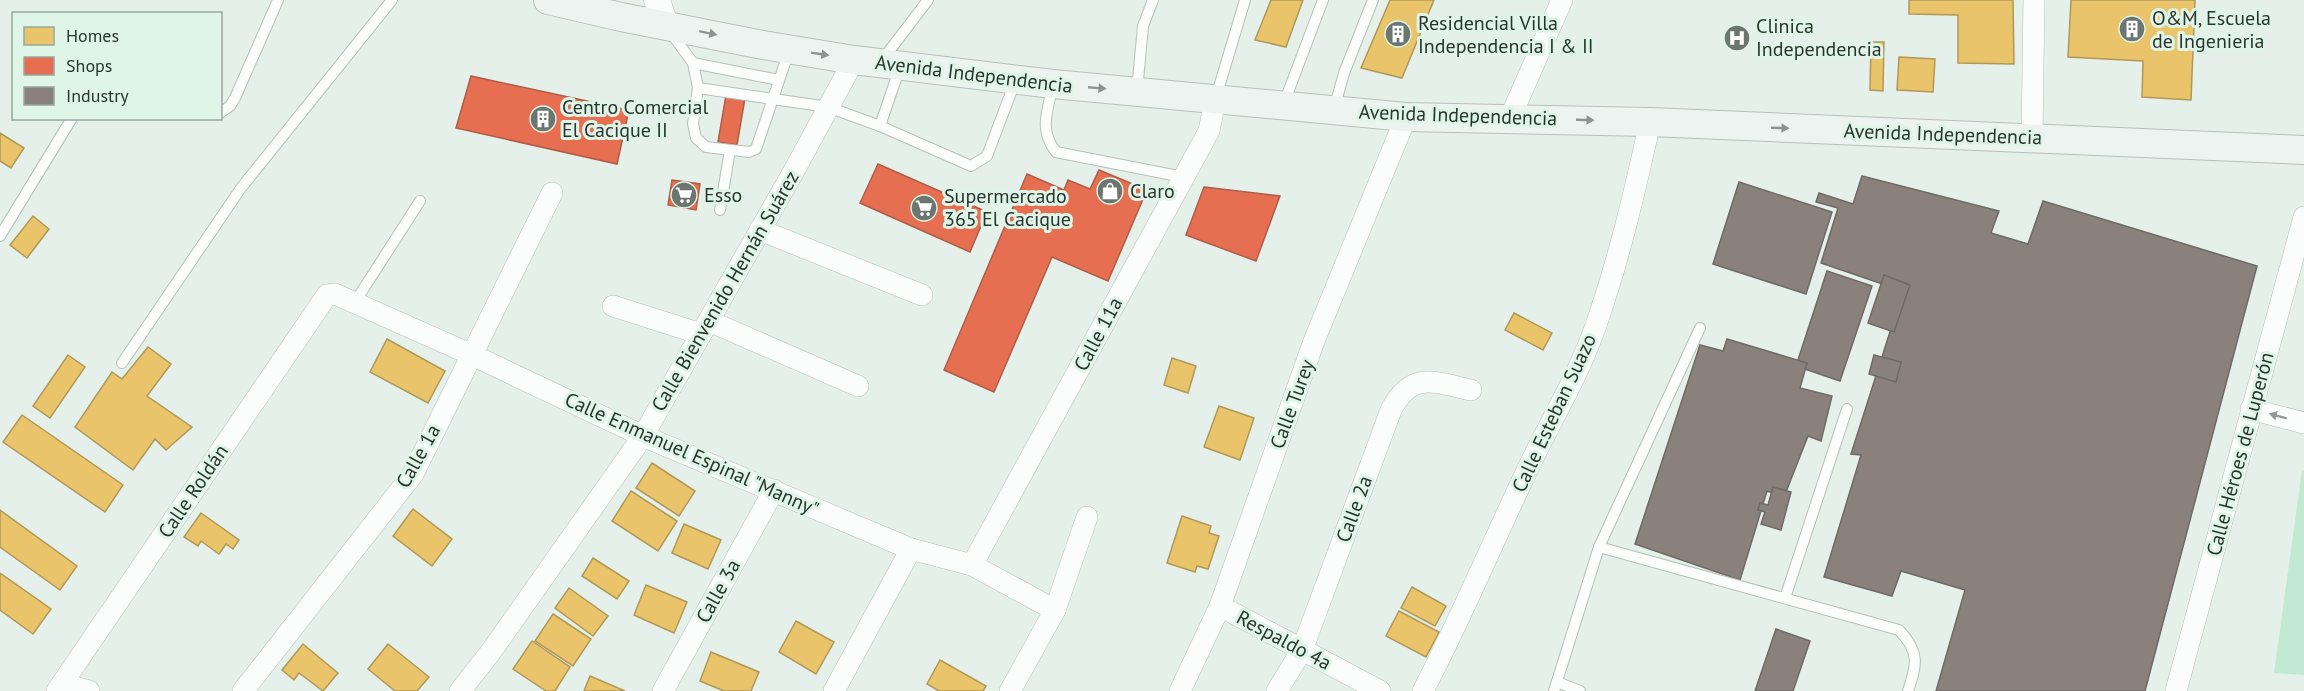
<svg xmlns="http://www.w3.org/2000/svg" width="2304" height="691" font-family="'PT Sans',sans-serif">
<style>
.green{fill:#c2e9d3}
.homes{fill:#e9c46a;stroke:#b09958;stroke-width:1.5}
.shops{fill:#e76f51;stroke:#af5d47;stroke-width:1.5}
.industry{fill:#8a817c;stroke:#6e6a65;stroke-width:1.5}
.lines{fill:none;stroke-linecap:round;stroke-linejoin:round}
.service-casing{stroke:#b6c0ba;stroke-width:12}
.minor-casing{stroke:#b6c0ba;stroke-width:22}
.tertiary-casing{stroke:#b6c0ba;stroke-width:27}
.secondary-casing{stroke:#b6c0ba;stroke-width:30}
.service{stroke:#fbfdfc;stroke-width:10}
.minor{stroke:#fbfdfc;stroke-width:21}
.tertiary{stroke:#fbfdfc;stroke-width:26}
.secondary{stroke:#edf3f1;stroke-width:28}
.oneway{fill:#8c9490}
.oneway2{fill:#949896}
.labels{text-anchor:middle;dominant-baseline:central;stroke-width:6;stroke-linejoin:round;paint-order:stroke}
.poi-label{font-size:20px;fill:#2c342f;stroke:#dff5e8;text-anchor:start}
.street-label{font-size:20px;fill:#2c342f;stroke:#dff5e8}
</style>
<rect width="100%" height="100%" fill="#e4f0e9"/>
<path class="green" d="M2302,470l2,1v204l-30,-2z"/>
<g class="homes">
<path d="M1271,0h32l-17,47 -31,-7z"/>
<path d="M1390,0h44l-32,78 -41,-10z"/>
<path d="M1909,0h104l1,64 -56,-1v-48l-49,-1z"/>
<path d="M2071,0h124l-4,100 -49,-3 1,-36 -75,-4z"/>
<path d="M1871,42h13l-1,49 -13,-1z"/>
<path d="M1899,57l36,2 -2,33 -36,-2z"/>
<path d="M0,133l24,15 -13,20 -11,-7z"/>
<path d="M33,216l16,13 -22,29 -17,-13z"/>
<path d="M1514,313l38,20 -9,17 -38,-20z"/>
<path d="M387,339l58,32 -17,32 -58,-31z"/>
<path d="M148,347l23,17 -24,32 45,31 -26,23 -11,-11 -22,31 -58,-43 37,-55 10,7z"/>
<path d="M68,355l17,12 -35,51 -17,-12z"/>
<path d="M1172,358l24,8 -8,27 -24,-8z"/>
<path d="M1219,406l35,12 -14,42 -36,-13z"/>
<path d="M22,415l101,70 -18,27 -102,-70z"/>
<path d="M652,463l43,28 -16,25 -43,-28z"/>
<path d="M631,491l46,30 -19,30 -46,-30z"/>
<path d="M413,509l39,30 -20,27 -39,-30z"/>
<path d="M0,510l77,56 -17,24 -60,-43z"/>
<path d="M201,513l38,27 -6,9 -7,-5 -7,10 -18,-13 -3,5 -14,-9z"/>
<path d="M1182,516l29,10 -2,7 10,3 -11,33 -11,-3 -2,6 -28,-9z"/>
<path d="M684,524l37,16 -13,29 -36,-16z"/>
<path d="M593,558l36,23 -12,18 -35,-23z"/>
<path d="M0,573l51,36 -18,25 -33,-24z"/>
<path d="M646,585l41,17 -13,31 -40,-18z"/>
<path d="M1412,587l34,19 -11,20 -34,-18z"/>
<path d="M569,588l39,28 -15,20 -38,-28z"/>
<path d="M1399,611l40,21 -13,25 -40,-21z"/>
<path d="M553,614l38,25 -18,27 -38,-25z"/>
<path d="M796,621l38,21 -18,32 -37,-22z"/>
<path d="M532,641l38,26 -15,24h-9l-33,-22z"/>
<path d="M303,644l35,29 -15,18 -24,-18 -5,7 -12,-10z"/>
<path d="M388,644l41,33 -12,14h-22l-27,-22z"/>
<path d="M711,652l48,20 -8,19h-27l-24,-10z"/>
<path d="M940,660l46,26 -3,5h-44l-12,-7z"/>
<path d="M590,676l35,15h-41z"/>
</g>
<g class="shops">
<path d="M471,76l158,34 -12,54 -161,-36z"/>
<path d="M726,95l19,3 -8,47 -19,-3z"/>
<path d="M878,164l109,48 -17,40 -110,-49z"/>
<path d="M1099,170l48,20 -39,91 -56,-24 -58,135 -50,-22 83,-196 37,16 4,-10 22,9z"/>
<path d="M672,180l28,4 -4,26 -28,-5z"/>
<path d="M1204,187l76,9 -24,65 -70,-26z"/>
</g>
<g class="industry">
<path d="M1862,176l137,35 -8,22 37,11 15,-43 214,65 -112,425h-209l29,-101 -64,-19 -9,25 -68,-19 37,-122 -10,-1 52,-163 -82,-28 17,-55 -22,-6 3,-9 34,11z"/>
<path d="M1739,182l93,30 -26,82 -93,-30z"/>
<path d="M1827,271l45,15 -32,95 -44,-15z"/>
<path d="M1884,275l26,10 -16,47 -26,-9z"/>
<path d="M1727,339l80,24 -7,25 32,8 -11,45 -13,-5 -24,61 -17,-6 -27,89 -105,-36 65,-199 23,6z"/>
<path d="M1874,355l27,7 -5,20 -27,-8z"/>
<path d="M1773,487l18,5 -10,38 -20,-6 4,-12 -7,-2 2,-7 8,2z"/>
<path d="M1776,629l34,12 -17,50h-38z"/>
</g>
<g class="lines">
<defs>
<g id="service">
<path d="M671,33l22,30 5,25 -5,36 3,14 10,9 43,5 7,-3 33,-98"/>
<path d="M883,59l45,-59"/>
<path d="M693,63l86,17"/>
<path d="M1053,84c-5,27 -15,45 3,68l127,25"/>
<path d="M698,88l130,19 52,19 91,40 16,-10 28,-74"/>
<path d="M1137,91l6,-65 10,-26"/>
<path d="M1216,97l29,-97"/>
<path d="M1284,103l39,-103"/>
<path d="M1334,109l10,-36 29,-73"/>
<path d="M220,113l10,-7 5,-8 43,-98"/>
<path d="M880,126l20,-59"/>
<path d="M720,210l10,-60"/>
<path d="M0,236l72,-118"/>
<path d="M355,302l65,-101"/>
<path d="M122,363l119,-175 151,-188"/>
<path d="M1599,547l300,83c21,22 18,34 9,61"/>
<path d="M1785,598l62,-189"/>
<path d="M1557,682l23,9"/>
<path d="M1554,691l45,-144 101,-219"/>
</g>
<g id="minor">
<path d="M1510,118l52,-118"/>
<path d="M2032,138l2,-138"/>
<path d="M760,230l162,65"/>
<path d="M613,306l88,28"/>
<path d="M709,321l149,65"/>
<path d="M2251,409l53,14"/>
<path d="M972,565l237,-434 6,-31"/>
<path d="M1220,606l160,85"/>
<path d="M62,684l27,7"/>
<path d="M57,691l270,-396 8,-1 135,60 173,82 268,113 61,16 83,45"/>
<path d="M243,691l170,-217 139,-281"/>
<path d="M460,691l30,-38 153,-217 152,-267 59,-109"/>
<path d="M663,691l111,-201"/>
<path d="M834,691l77,-142"/>
<path d="M1010,691l45,-81 32,-93"/>
<path d="M1180,691l40,-85 94,-265 92,-224"/>
<path d="M1277,691l25,-41 89,-240c21,-40 43,-28 80,-20"/>
<path d="M1423,691c36,-69 66,-140 99,-210 24,-53 55,-101 74,-156 23,-66 39,-134 54,-203"/>
<path d="M2176,691l128,-474"/>
</g>
<path id="tertiary" d="M657,0l8,25"/>
<path id="secondary" d="M548,0l73,17 142,28 91,15 199,24 353,33 244,5 654,28"/>
</defs>
<use href="#service" class="service-casing"/>
<use href="#minor" class="minor-casing"/>
<use href="#tertiary" class="tertiary-casing"/>
<use href="#secondary" class="secondary-casing"/>
<use href="#service" class="service"/>
<use href="#minor" class="minor"/>
<use href="#tertiary" class="tertiary"/>
<use href="#secondary" class="secondary"/>
</g>
<defs><path id="oneway-solid" d="M-6-.8H1V-3.2L6.5 0L1 3.2V.8H-6Z" transform="scale(1.5)"/></defs>
<g class="oneway">
<use href="#oneway-solid" transform="translate(708 33) rotate(12)"/>
<use href="#oneway-solid" transform="translate(820 54) rotate(9)"/>
<use href="#oneway-solid" transform="translate(1097 88) rotate(5)"/>
<use href="#oneway-solid" transform="translate(1585 120) rotate(2)"/>
<use href="#oneway-solid" transform="translate(1780 128) rotate(2)"/>
</g>
<use class="oneway2" href="#oneway-solid" transform="translate(2278 416) rotate(-165)"/>
<defs>
<symbol id="building-disc" viewBox="-11 -11 22 22"><circle r="9.5" fill="#6c7670" stroke="#dff5e8"/><path d="M-4-6H4V6H1V3H-1V6H-4ZM-2.5-4.3h1.7v1.8h-1.7ZM.8-4.3h1.7v1.8H.8ZM-2.5-1h1.7V.8h-1.7ZM.8-1h1.7V.8H.8Z" fill="#fff"/></symbol>
<symbol id="hospital-disc" viewBox="-11 -11 22 22"><circle r="9.5" fill="#6c7670" stroke="#dff5e8"/><path d="M-5-5h3v3.5h4V-5h3V5h-3V1.5h-4V5h-3Z" fill="#fff"/></symbol>
<symbol id="shop-disc" viewBox="-11 -11 22 22"><circle r="9.5" fill="#6c7670" stroke="#dff5e8"/><path d="M-5-2.5h2.3a2.7 3.5 0 0 1 5.4 0H5L5.5 6h-11ZM-1.5-2.5h3a1.5 2.3 0 0 0-3 0Z" fill="#fff"/></symbol>
<symbol id="supermarket-disc" viewBox="-11 -11 22 22"><circle r="9.5" fill="#6c7670" stroke="#dff5e8"/><path d="M-6-5.5h2.5l.6 2H6L4.5 2H-2.5L-4.4-4H-6ZM-1.5 3.2a1.3 1.3 0 1 0 .1 0ZM3 3.2a1.3 1.3 0 1 0 .1 0Z" fill="#fff"/></symbol>
</defs>
<g fill-rule="evenodd">
<use href="#building-disc" x="2117" y="14" width="30" height="30"/>
<use href="#building-disc" x="1383" y="19" width="30" height="30"/>
<use href="#hospital-disc" x="1722" y="23" width="30" height="30"/>
<use href="#building-disc" x="528" y="104" width="30" height="30"/>
<use href="#shop-disc" x="1095" y="176" width="30" height="30"/>
<use href="#supermarket-disc" x="669" y="180" width="30" height="30"/>
<use href="#supermarket-disc" x="909" y="193" width="30" height="30"/>
</g>
<g class="labels">
<g class="poi-label">
<text x="2152" y="18">O&amp;M, Escuela<tspan x="2152" dy="23">de Ingenieria</tspan></text>
<text x="1418" y="23">Residencial Villa<tspan x="1418" dy="23">Independencia I &amp; II</tspan></text>
<text x="1756" y="26">Clinica<tspan x="1756" dy="23">Independencia</tspan></text>
<text x="562" y="107">Centro Comercial<tspan x="562" dy="23">El Cacique II</tspan></text>
<text x="1130" y="191">Claro</text>
<text x="704" y="195">Esso</text>
<text x="944" y="196">Supermercado<tspan x="944" dy="23">365 El Cacique</tspan></text>
</g>
<g class="street-label">
<text transform="translate(974 74) rotate(7)">Avenida Independencia</text>
<text transform="translate(1458 115) rotate(2)">Avenida Independencia</text>
<text transform="translate(1943 134) rotate(2)">Avenida Independencia</text>
<text transform="translate(725 291) rotate(-60)">Calle Bienvenido Hernán Suárez</text>
<text transform="translate(1098 334) rotate(-62)">Calle 11a</text>
<text transform="translate(1292 404) rotate(-70)">Calle Turey</text>
<text transform="translate(1554 413) rotate(-65)">Calle Esteban Suazo</text>
<text transform="translate(692 454) rotate(24)">Calle Enmanuel Espinal "Manny"</text>
<text transform="translate(2240 454) rotate(-75)">Calle Héroes de Luperón</text>
<text transform="translate(418 456) rotate(-61)">Calle 1a</text>
<text transform="translate(193 491) rotate(-56)">Calle Roldán</text>
<text transform="translate(1354 509) rotate(-70)">Calle 2a</text>
<text transform="translate(718 591) rotate(-61)">Calle 3a</text>
<text transform="translate(1284 640) rotate(28)">Respaldo 4a</text>
</g>
</g>
<rect x="12" y="12" width="210" height="108" fill="#dff5e8" stroke="#97a89e" stroke-width="1.5"/>
<rect x="24" y="27" width="30" height="18" fill="#e9c46a" stroke="#97a89e" stroke-width="1.5"/>
<text x="66" y="42" font-size="18" fill="#2c342f">Homes</text>
<rect x="24" y="57" width="30" height="18" fill="#e76f51" stroke="#97a89e" stroke-width="1.5"/>
<text x="66" y="72" font-size="18" fill="#2c342f">Shops</text>
<rect x="24" y="87" width="30" height="18" fill="#8a817c" stroke="#97a89e" stroke-width="1.5"/>
<text x="66" y="102" font-size="18" fill="#2c342f">Industry</text>
</svg>
